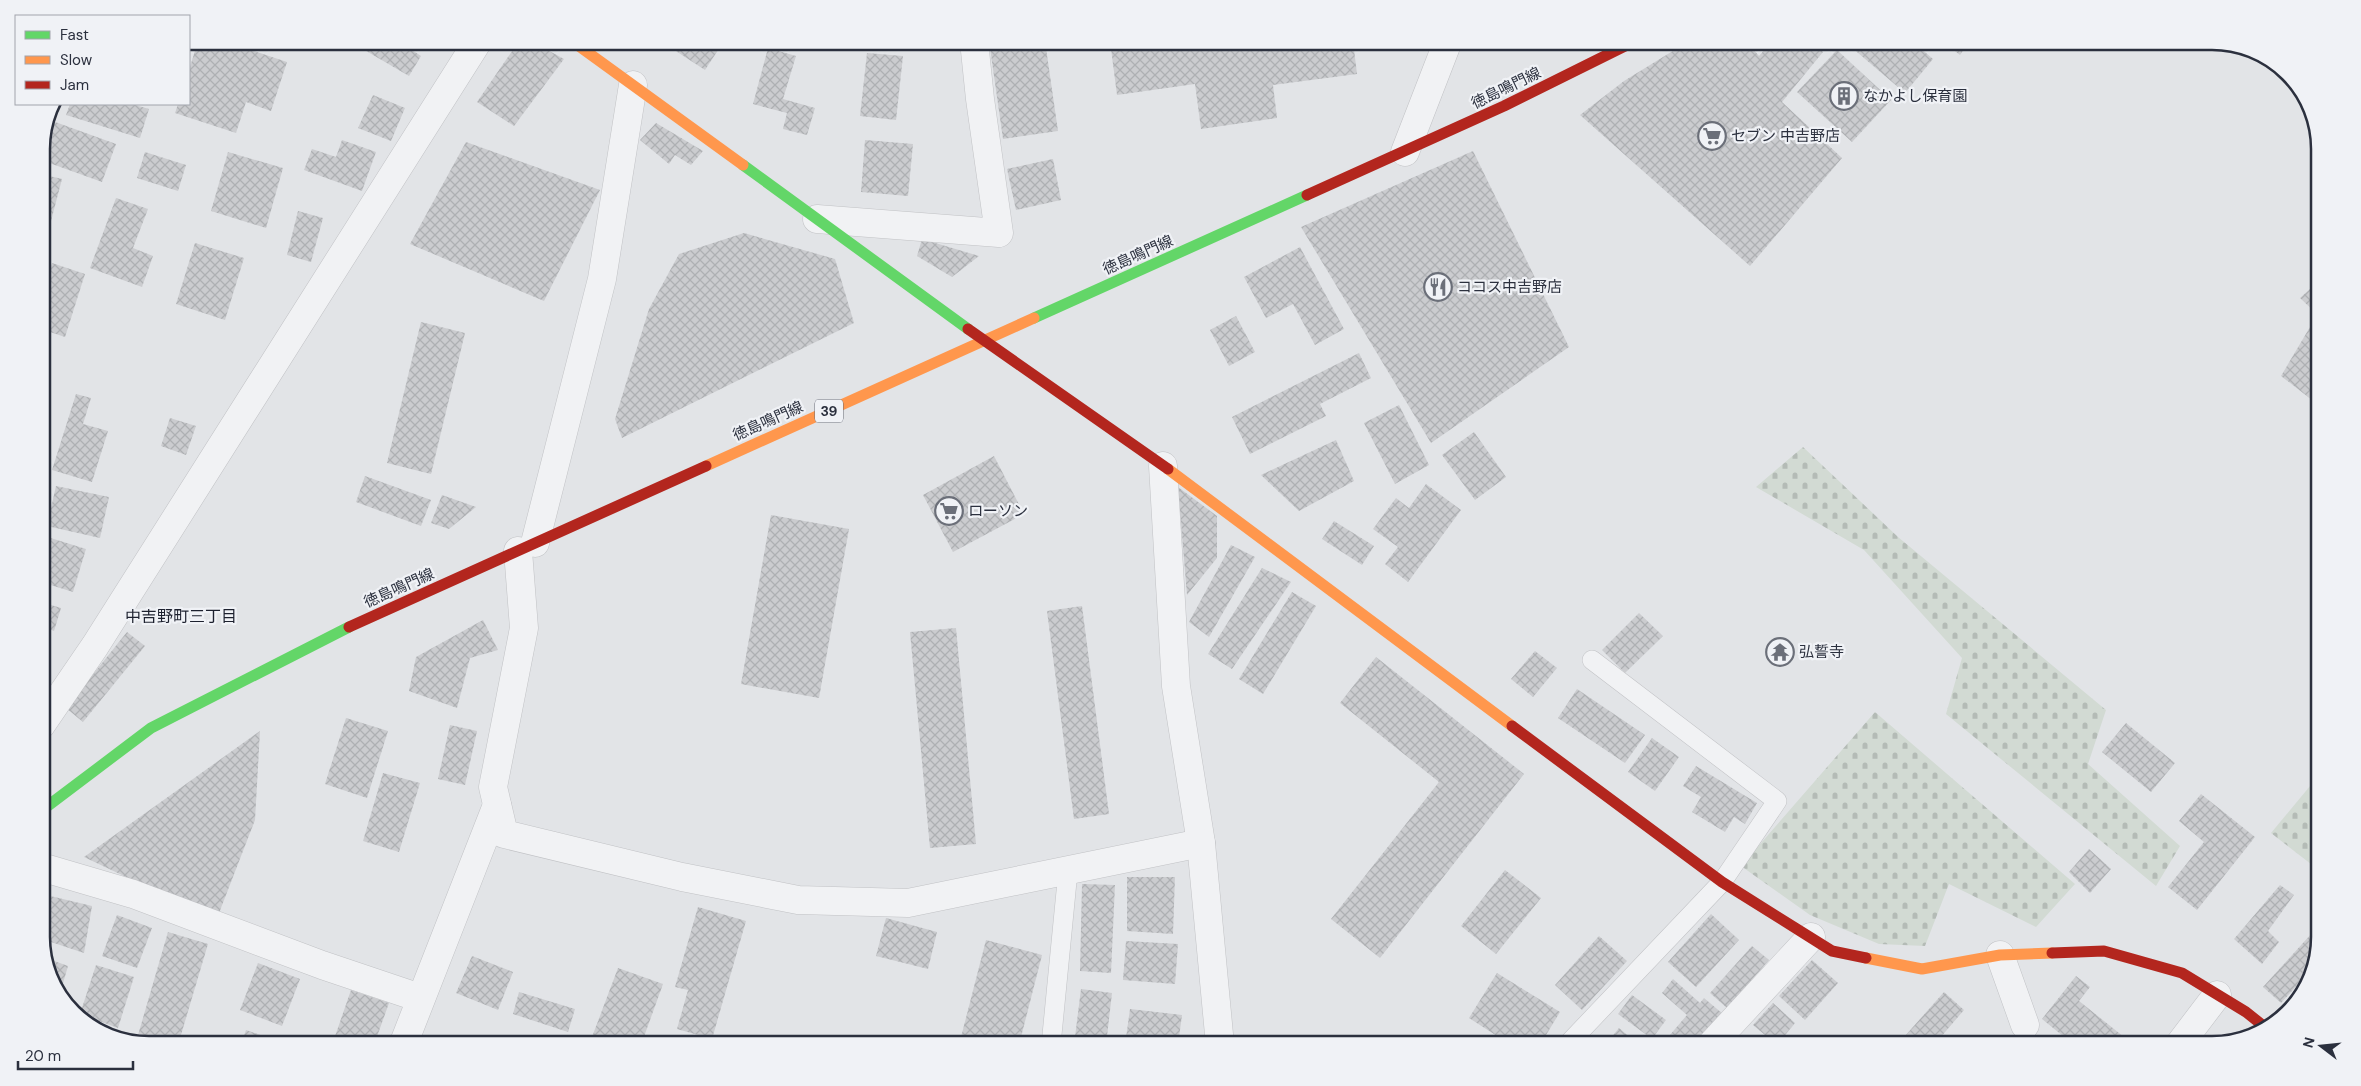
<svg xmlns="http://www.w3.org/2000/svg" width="2361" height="1086" font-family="'DM Sans','Noto Sans JP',sans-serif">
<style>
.cemetery{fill:url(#cemetery-stones)}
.building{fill:url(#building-cross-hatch)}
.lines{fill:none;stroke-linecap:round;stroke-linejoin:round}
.lane-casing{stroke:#c1c2c5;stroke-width:20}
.street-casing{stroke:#c1c2c5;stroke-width:29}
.lane{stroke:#f1f2f4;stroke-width:19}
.street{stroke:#f1f2f4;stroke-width:28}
.fast{stroke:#63d668;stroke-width:11}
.slow{stroke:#ff974d;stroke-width:11}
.jam{stroke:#b3261e;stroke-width:11}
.labels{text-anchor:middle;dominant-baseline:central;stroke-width:4.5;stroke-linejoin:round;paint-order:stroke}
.shield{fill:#f0f2f6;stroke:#666a75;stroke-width:1}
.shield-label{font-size:14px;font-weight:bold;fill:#2b303e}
.street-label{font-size:15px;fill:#2b303e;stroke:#f0f2f6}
.poi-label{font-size:15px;fill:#2b303e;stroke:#f0f2f6;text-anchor:start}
.neighbourhood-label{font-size:16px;fill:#1d212f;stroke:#f0f2f6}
.rim{fill:none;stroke:#2b303e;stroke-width:2.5}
</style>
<defs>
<pattern id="cemetery-stones" width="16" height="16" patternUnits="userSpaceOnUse" patternTransform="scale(1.25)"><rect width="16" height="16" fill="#d2dad3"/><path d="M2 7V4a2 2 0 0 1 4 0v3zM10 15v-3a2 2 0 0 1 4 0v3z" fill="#b4bbb6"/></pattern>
<pattern id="building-cross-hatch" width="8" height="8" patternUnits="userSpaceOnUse" patternTransform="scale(1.25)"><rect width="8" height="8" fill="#cbcccf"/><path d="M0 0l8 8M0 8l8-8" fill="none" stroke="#aeb0b3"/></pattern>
</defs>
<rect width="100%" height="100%" fill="#e2e4e7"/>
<g class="cemetery">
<path d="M1803,447l95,90 208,173 -18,54 92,82 -24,40 -210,-172 16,-56 -98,-108 -108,-63z"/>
<path d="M1875,712l200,172 -39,43 -87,-43 -24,62 -46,-2 -69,-29 -69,-49z"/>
<path d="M2320,774v97l-49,-38z"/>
</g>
<g class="building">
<path d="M198,41h26l63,21 -16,49 -25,-9 -10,31 -61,-20 3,-9h11v-34z"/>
<path d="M349,41h49l23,15 -12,20z"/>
<path d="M519,41h12l33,18 -50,67 -37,-24z"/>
<path d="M667,41h57l-19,29 -40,-26z"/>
<path d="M989,41h33l2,10 22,-3 12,83 -55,8z"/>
<path d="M1110,41h243l4,33 -84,11 4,33 -76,11 -6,-45 -78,11z"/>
<path d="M1689,41h57l13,15 13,-15h42l9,11 -41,50 60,56 -92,108 -170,-151 44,-34z"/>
<path d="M1844,41h68l21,18 -28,34z"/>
<path d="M1942,41h28l-10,14z"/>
<path d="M768,48l28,8 -13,43 32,9 -8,27 -24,-6 4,-16 -34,-9z"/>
<path d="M1837,50l54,50 -39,42 -55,-50z"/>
<path d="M867,53l36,3 -7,64 -36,-4z"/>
<path d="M373,95l32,13 -14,33 -33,-13z"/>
<path d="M70,104h62l17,5 -9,29 -74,-23z"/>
<path d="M47,119l69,25 -14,38 -61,-22v-18z"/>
<path d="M656,123l47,28 -12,14 -16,-10 -6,9 -29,-24z"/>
<path d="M342,140l34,12 -14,39 -58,-21 8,-21 24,8z"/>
<path d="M865,140l48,4 -5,52 -47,-4z"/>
<path d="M466,142l134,48 -56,111 -134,-57z"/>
<path d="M1473,151l96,196 -138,96 -130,-216z"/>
<path d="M145,152l41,13 -8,26 -41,-13z"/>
<path d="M228,152l55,16 -17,60 -55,-17z"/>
<path d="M1053,159l8,41 -45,10 -9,-41z"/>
<path d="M41,174l21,5 -11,42 -10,-2z"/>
<path d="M116,198l32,11 -15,39 20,8 -11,31 -52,-19z"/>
<path d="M298,211l25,7 -12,44 -24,-7z"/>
<path d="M744,233l91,26 19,64 -232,115 -7,-19 34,-110 30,-55z"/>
<path d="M922,239l57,17 -27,21 -35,-21z"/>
<path d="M195,243l49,15 -19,62 -49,-16z"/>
<path d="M1300,247l44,82 -29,16 -22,-41 -27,14 -22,-41z"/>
<path d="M52,263l33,11 -20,63 -24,-8v-33z"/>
<path d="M2320,280v37l-20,-19z"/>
<path d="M1236,316l19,36 -26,14 -19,-36z"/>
<path d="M421,322l44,11 -34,141 -44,-11z"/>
<path d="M2310,327l10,7v57l-8,9 -31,-24z"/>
<path d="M1359,353l12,25 -51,26 6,12 -76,38 -18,-37z"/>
<path d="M76,394l15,4 -8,26 25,7 -16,51 -40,-12z"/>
<path d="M1399,405l30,60 -34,19 -31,-61z"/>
<path d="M170,418l26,8 -10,29 -25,-9z"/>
<path d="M1474,432l32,45 -31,23 -33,-45z"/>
<path d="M1336,440l18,41 -55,30 -38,-36z"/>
<path d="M994,456l30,58 -71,38 -30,-57z"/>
<path d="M365,476l66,24 -10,26 -65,-24z"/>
<path d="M1426,484l35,26 -53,72 -23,-18 13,-17 -25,-18 23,-31 13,10z"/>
<path d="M56,486l53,11 -9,41 -53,-12z"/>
<path d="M1178,487l39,29v42l-30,37z"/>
<path d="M442,495l34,12 -27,22 -18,-6z"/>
<path d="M771,515l78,14 -30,169 -78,-14z"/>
<path d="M1334,521l40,25 -12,19 -40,-26z"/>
<path d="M41,535l45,14 -13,43 -32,-10z"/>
<path d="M1231,545l24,12 -46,80 -20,-15z"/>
<path d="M1262,568l29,14 -59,87 -24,-15z"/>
<path d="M1292,592l24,14 -53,88 -24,-15z"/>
<path d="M41,602l20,6 -7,23 -13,-5z"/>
<path d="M1082,606l27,208 -35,5 -27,-208z"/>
<path d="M1639,613l24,23 -38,37 -23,-23z"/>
<path d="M483,620l15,30 -28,8 -13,50 -48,-17 7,-34z"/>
<path d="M956,628l20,216 -46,4 -20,-216z"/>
<path d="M127,632l18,14 -62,76 -17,-14z"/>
<path d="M1535,651l22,17 -24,29 -22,-18z"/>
<path d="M1376,657l148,117 -144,184 -49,-39 108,-137 -99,-79z"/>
<path d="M1577,689l68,46 -20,28 -67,-45z"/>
<path d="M346,718l42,13 -21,67 -42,-14z"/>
<path d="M2126,723l49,40 -24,29 -49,-40z"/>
<path d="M450,725l27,6 -12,54 -27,-6z"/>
<path d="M260,731l-5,89 -36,93 -53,-17 -82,-39z"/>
<path d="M1652,738l27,19 -24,34 -27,-19z"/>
<path d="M1696,766l61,37 -12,21 -11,-7 -9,15 -33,-20 9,-15 -18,-11z"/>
<path d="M383,773l37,10 -21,69 -36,-11z"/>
<path d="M2201,794l54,43 -58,73 -29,-23 36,-45 -25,-21z"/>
<path d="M2089,849l22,20 -21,24 -21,-21z"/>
<path d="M1505,870l36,28 -45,56 -35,-28z"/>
<path d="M1127,877h48l-2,57 -46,-3z"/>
<path d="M1082,884l33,1 -4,88 -31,-2z"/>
<path d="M2280,885l14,10 -26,36 11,11 -17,22 -28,-25z"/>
<path d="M42,894l50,12 -8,47 -42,-14z"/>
<path d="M698,907l48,14 -34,118 -35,-10 11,-39 -13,-3z"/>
<path d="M1711,914l28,26 -43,47 -28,-25z"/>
<path d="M117,915l35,13 -15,40 -35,-12z"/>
<path d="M886,918l51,14 -9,37 -52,-13z"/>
<path d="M168,932l40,12 -30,101h-29l-13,-3z"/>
<path d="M2312,933l7,6 -5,28 -33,36 -18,-16z"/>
<path d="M1599,936l28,25 -45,49 -27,-25z"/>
<path d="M986,940l56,15 -23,90h-60z"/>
<path d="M1126,941l52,3 -3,40 -52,-4z"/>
<path d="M1752,946l17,14 -42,48 -17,-15z"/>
<path d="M472,956l41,16 -15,38 -42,-17z"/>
<path d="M46,958l22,8 -7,24 -5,-2z"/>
<path d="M1812,960l26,23 -33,37 -26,-24z"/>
<path d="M258,963l42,16 -18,47 -42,-16z"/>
<path d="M96,965l38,12 -16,51 -38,-14z"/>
<path d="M618,968l45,16 -22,61h-52z"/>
<path d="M1497,973l63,39 -20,33h-29l-42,-27z"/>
<path d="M2076,976l14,11 -11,14 55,44h-60l-32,-26z"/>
<path d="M1673,979l27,24 4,-5 19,16 -27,31h-17l-10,-9 18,-21 -25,-22z"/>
<path d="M1081,989l31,4 -6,52h-32z"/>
<path d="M351,990l38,13 -15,42h-42z"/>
<path d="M519,992l56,17 -7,23 -55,-18z"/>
<path d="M1944,992l20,18 -30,35h-37z"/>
<path d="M1632,995l34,25 -14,19 -34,-25z"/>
<path d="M1773,1003l22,20 -18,22 -24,-20z"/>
<path d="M1130,1009l52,6 -4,30h-53z"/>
<path d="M1619,1028l20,17h-34z"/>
<path d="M246,1030l41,14v1h-46z"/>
</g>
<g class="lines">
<defs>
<g id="lane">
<path d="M1051,1045l17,-174"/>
<path d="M1567,1045l155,-163 55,-81 -185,-141"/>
</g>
<g id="street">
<path d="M1405,152l43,-111"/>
<path d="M817,219l182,14 -19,-134 -6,-58"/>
<path d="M1163,466l13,220 25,157 19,202"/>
<path d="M535,543l67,-264 31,-194"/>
<path d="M518,551l6,77 -31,159 11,47 178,43 116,23 110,3 293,-60"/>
<path d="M41,725l54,-79 383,-605"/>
<path d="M41,867l92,27 189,71 98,33"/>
<path d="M2000,955l25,70"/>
<path d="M403,1045l94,-240"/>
<path d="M1711,1045l100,-108"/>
<path d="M2179,1045l38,-50"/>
</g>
</defs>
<use href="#lane" class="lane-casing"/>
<use href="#street" class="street-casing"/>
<use href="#lane" class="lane"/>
<use href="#street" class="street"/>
<g class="fast">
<path d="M743,165l225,164"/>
<path d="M1034,318l273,-123"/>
<path d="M41,811l110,-83 198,-101"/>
</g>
<g class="slow">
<path d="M572,41l171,124"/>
<path d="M706,466l328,-148"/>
<path d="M1168,469l344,257"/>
<path d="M1866,958l56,11 78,-14 52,-2"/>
</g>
<g class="jam">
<path d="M1307,195l197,-89 131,-65"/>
<path d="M968,329l200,140"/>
<path d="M349,627l357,-161"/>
<path d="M1512,726l210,156 110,69 34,7"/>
<path d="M2052,953l52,-2 78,22 64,39 20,16"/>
</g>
</g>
<defs>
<symbol id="building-ring" viewBox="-11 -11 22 22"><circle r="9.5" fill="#f0f2f6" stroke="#6b6f79" stroke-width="1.5"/><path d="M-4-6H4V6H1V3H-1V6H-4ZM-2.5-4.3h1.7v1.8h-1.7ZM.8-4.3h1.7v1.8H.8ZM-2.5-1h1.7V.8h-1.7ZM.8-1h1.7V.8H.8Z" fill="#6b6f79"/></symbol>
<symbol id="supermarket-ring" viewBox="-11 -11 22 22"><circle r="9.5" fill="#f0f2f6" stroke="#6b6f79" stroke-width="1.5"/><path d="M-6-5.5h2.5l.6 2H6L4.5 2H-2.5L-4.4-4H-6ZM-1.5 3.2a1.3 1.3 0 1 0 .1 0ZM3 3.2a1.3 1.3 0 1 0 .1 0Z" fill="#6b6f79"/></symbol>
<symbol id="restaurant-ring" viewBox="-11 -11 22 22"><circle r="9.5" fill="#f0f2f6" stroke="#6b6f79" stroke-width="1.5"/><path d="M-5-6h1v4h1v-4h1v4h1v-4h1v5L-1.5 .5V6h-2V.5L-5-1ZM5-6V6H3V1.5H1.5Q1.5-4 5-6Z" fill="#6b6f79"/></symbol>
<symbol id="temple-ring" viewBox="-11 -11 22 22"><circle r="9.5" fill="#f0f2f6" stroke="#6b6f79" stroke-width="1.5"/><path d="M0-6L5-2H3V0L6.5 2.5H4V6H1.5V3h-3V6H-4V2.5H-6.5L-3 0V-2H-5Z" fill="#6b6f79"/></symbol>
</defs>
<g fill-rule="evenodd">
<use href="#building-ring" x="1828" y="80" width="32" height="32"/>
<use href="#supermarket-ring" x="1696" y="120" width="32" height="32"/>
<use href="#restaurant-ring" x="1422" y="271" width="32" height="32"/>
<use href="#supermarket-ring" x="933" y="495" width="32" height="32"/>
<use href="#temple-ring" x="1764" y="636" width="32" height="32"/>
</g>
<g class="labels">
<rect class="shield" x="815" y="399.5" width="28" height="23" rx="4"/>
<g class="shield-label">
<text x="829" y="411">39</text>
</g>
<g class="street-label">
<text transform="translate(1506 88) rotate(-26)">徳島鳴門線</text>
<text transform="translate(1138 255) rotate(-24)">徳島鳴門線</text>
<text transform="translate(768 421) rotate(-24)">徳島鳴門線</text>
<text transform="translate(399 588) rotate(-24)">徳島鳴門線</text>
</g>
<g class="poi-label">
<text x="1863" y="96">なかよし保育園</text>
<text x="1731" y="136">セブン 中吉野店</text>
<text x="1457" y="287">ココス中吉野店</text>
<text x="968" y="511">ローソン</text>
<text x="1799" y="652">弘誓寺</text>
</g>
<g class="neighbourhood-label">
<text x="181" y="616">中吉野町三丁目</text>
</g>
</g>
<path d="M0 0H2361V1086H0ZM149 50H2212A99 99 0 0 1 2311 149V937A99 99 0 0 1 2212 1036H149A99 99 0 0 1 50 937V149A99 99 0 0 1 149 50Z" fill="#f0f2f6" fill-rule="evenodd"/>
<path class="rim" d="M149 50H2212A99 99 0 0 1 2311 149V937A99 99 0 0 1 2212 1036H149A99 99 0 0 1 50 937V149A99 99 0 0 1 149 50Z"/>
<rect x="15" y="15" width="175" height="90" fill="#f0f2f6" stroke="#a1a4ac"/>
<rect x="25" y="31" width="25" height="8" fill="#63d668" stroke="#a1a4ac"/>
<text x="60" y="40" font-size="15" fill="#2b303e">Fast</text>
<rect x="25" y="56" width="25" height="8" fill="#ff974d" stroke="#a1a4ac"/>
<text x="60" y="65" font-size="15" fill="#2b303e">Slow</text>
<rect x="25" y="81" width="25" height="8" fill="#b3261e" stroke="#a1a4ac"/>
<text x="60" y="90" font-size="15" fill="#2b303e">Jam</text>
<g transform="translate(2321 1046) rotate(286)" stroke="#f0f2f6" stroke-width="4" paint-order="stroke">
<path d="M0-4L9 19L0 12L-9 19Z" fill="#2b303e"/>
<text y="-8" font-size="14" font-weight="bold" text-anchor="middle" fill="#2b303e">N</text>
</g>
<path d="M18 1061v8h115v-8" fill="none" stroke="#2b303e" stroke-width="2.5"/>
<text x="25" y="1061" font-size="15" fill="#2b303e" stroke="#f0f2f6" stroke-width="4" paint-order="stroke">20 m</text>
</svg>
